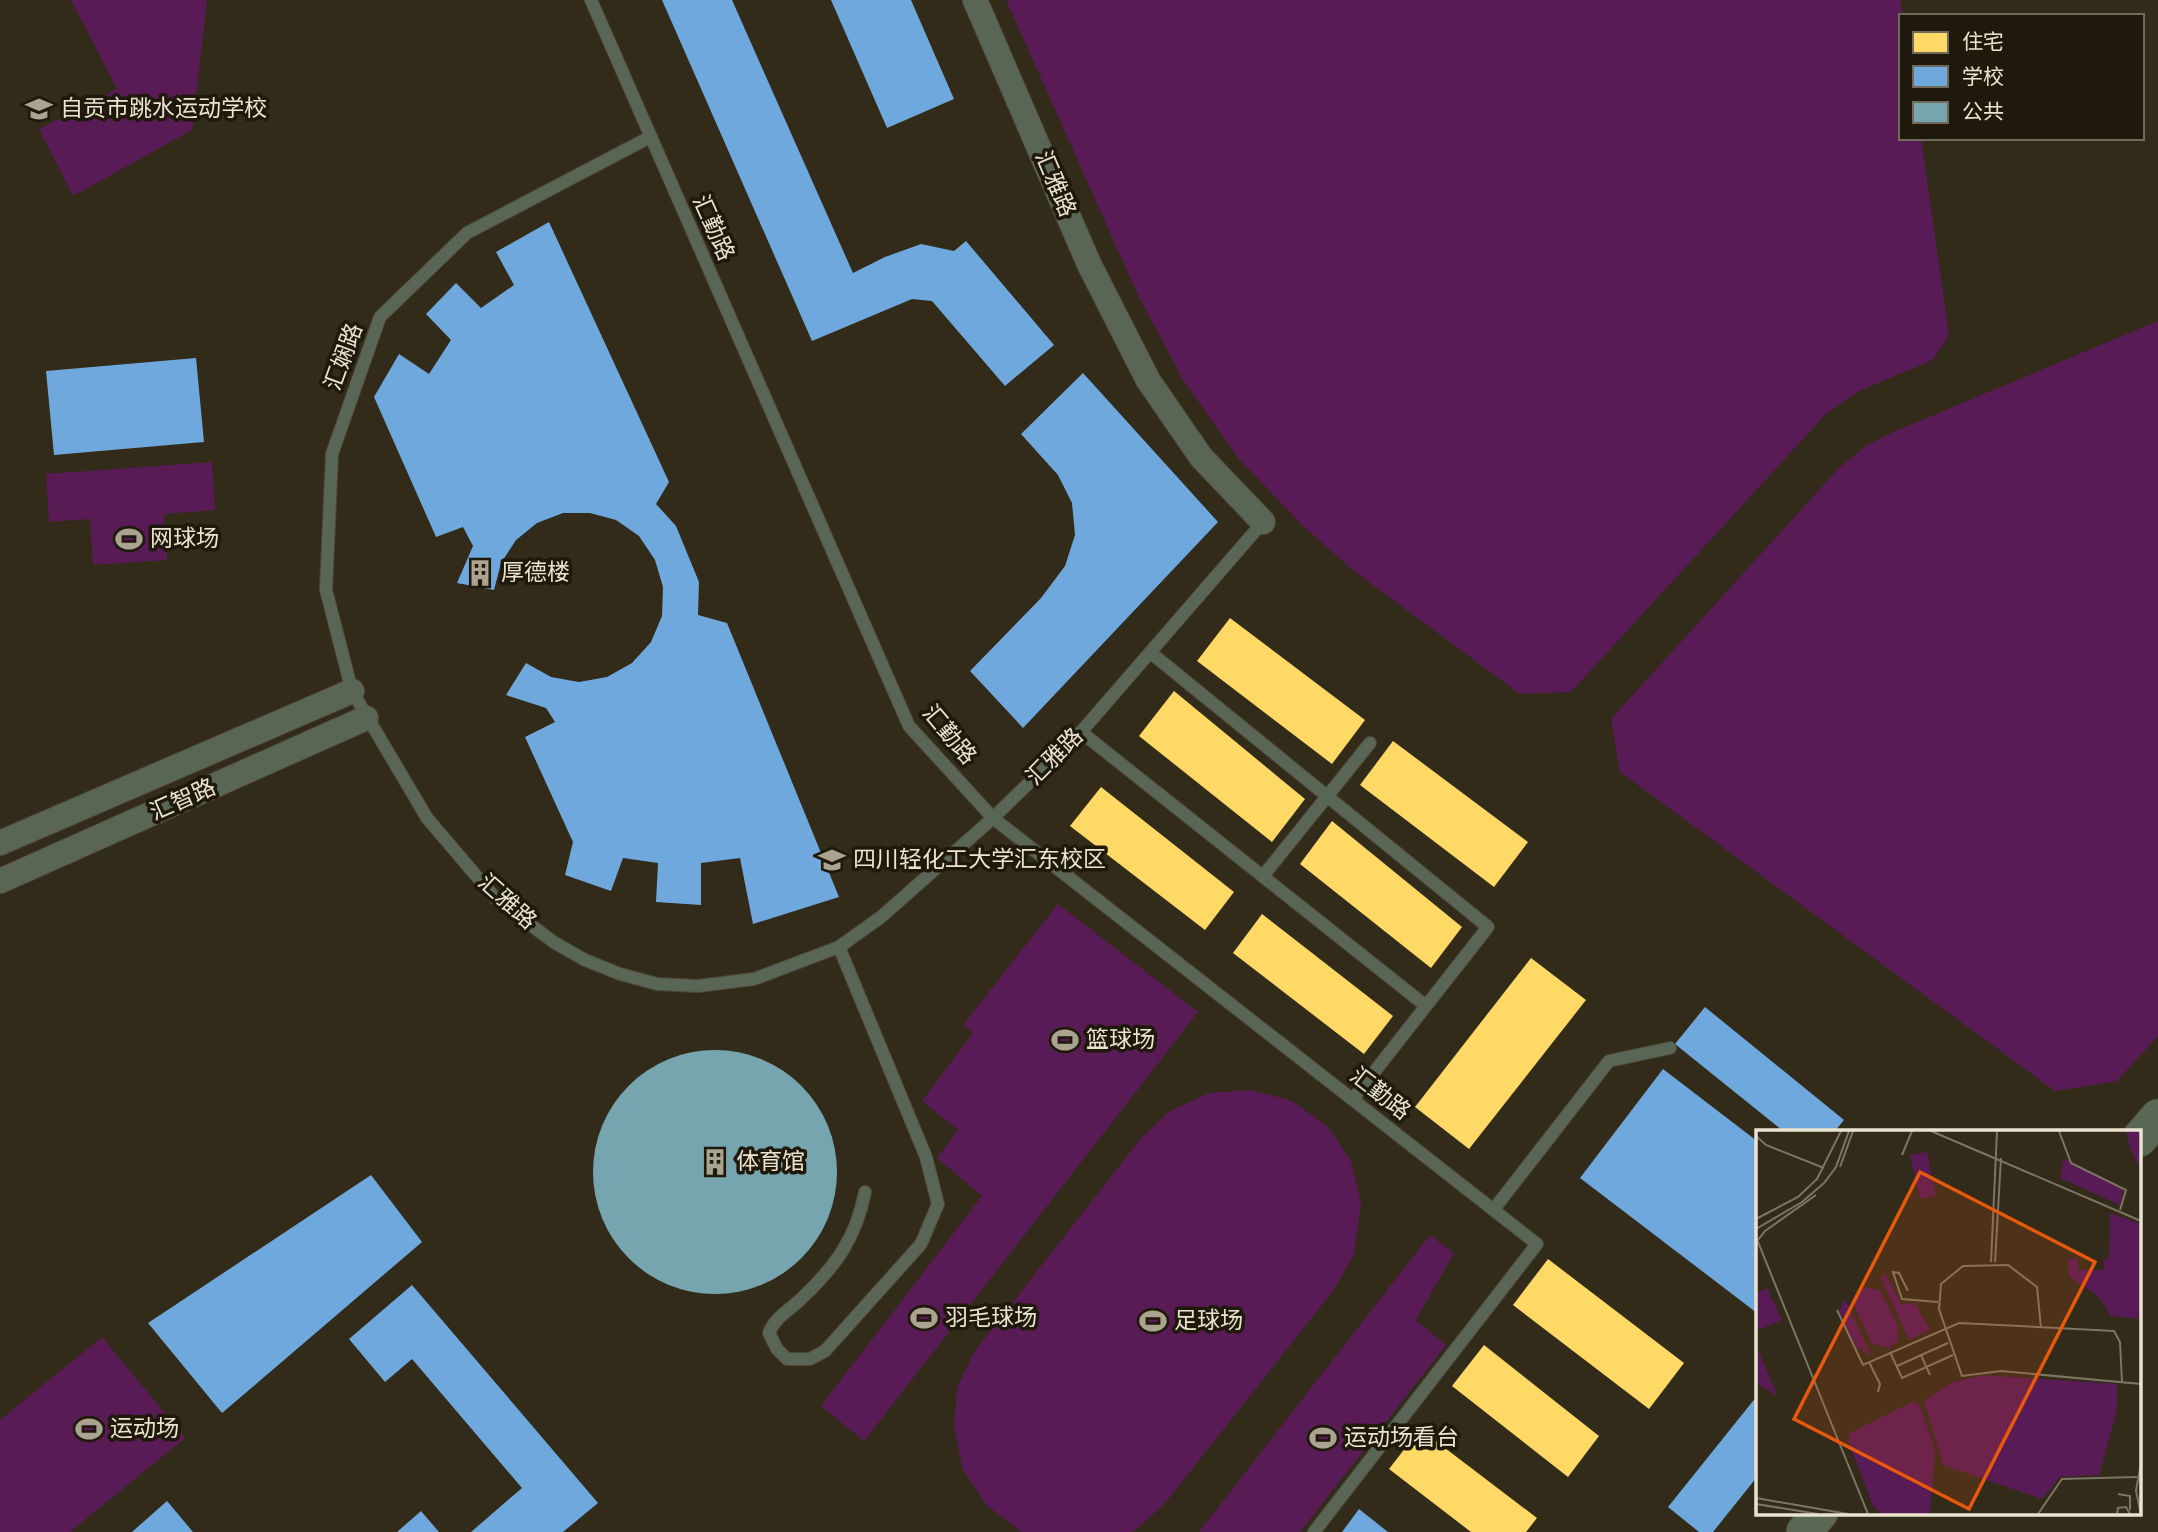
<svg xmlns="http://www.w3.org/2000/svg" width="2158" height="1532" font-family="'Sofia Sans Condensed','Noto Sans SC',sans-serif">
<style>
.green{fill:#591b55}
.homes{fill:#ffd966}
.schools{fill:#6fa8dc}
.public{fill:#76a5af}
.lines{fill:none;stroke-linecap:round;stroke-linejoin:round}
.service-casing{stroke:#4e4839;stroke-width:14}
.minor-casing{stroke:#4e4839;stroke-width:26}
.secondary-casing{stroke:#4e4839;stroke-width:37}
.service{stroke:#596655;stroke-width:12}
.minor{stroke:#596655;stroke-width:24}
.secondary{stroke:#596753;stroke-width:35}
.labels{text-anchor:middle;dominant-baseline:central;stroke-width:7;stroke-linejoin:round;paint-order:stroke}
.poi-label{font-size:23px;fill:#eae3d0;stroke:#1f190b;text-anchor:start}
.street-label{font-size:23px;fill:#eae3d0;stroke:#1f190b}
.inset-road{fill:none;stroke:#7c7563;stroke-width:2}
.view{fill:#e8590c;fill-opacity:0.15;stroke:#e8590c;stroke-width:3.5}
.inset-edge{fill:none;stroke:#eae3d0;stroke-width:3.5}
</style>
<rect width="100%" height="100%" fill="#322b1a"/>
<g class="green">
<path d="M71,0h136l-15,130 -119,66 -34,-67 78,-40z"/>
<path d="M1006,0h894l3,16h-2v122h20l28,197 -16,25 -74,31 -33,23 -255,278 -51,2 -166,-123 -51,-45 -65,-68 -56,-80 -45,-85z"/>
<path d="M2158,321v715l-41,45 -62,10 -435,-319 -9,-53 229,-252 26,-21 32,-16z"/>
<path d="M212,462l3,48 -51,4 3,46 -74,5 -3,-46 -41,3 -3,-48z"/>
<path d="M1058,904l140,108 -334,429 -43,-35 161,-210 -45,-38 21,-28 -36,-29 51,-68 -10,-8z"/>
<path d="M1251,1090l41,11 35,25 24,35 10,42 -7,51 -21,37 -167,211 -29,27 -7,3h-108l-36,-27 -23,-36 -9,-41 3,-40 17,-36 168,-215 28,-26 39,-18z"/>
<path d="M1430,1235l24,18 -38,67 30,25 -146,187h-101z"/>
<path d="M102,1337l83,101 -115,94h-70v-112z"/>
</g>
<g class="homes">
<path d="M1230,618l135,102 -33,44 -135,-103z"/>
<path d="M1174,691l131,108 -33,43 -133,-106z"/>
<path d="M1393,741l135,101 -34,45 -134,-102z"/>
<path d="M1101,787l133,105 -29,38 -135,-104z"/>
<path d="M1332,821l130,106 -31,41 -131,-104z"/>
<path d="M1262,914l131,102 -29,38 -131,-101z"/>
<path d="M1531,958l55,42 -117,149 -54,-42z"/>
<path d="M1548,1259l136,104 -35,46 -136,-104z"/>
<path d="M1484,1345l115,91 -31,41 -116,-91z"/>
<path d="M1420,1429l117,89 -11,14h-55l-82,-63z"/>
</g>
<g class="schools">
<path d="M662,0h70l121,273 32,-16 36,-13 33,7 12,-10 88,104 -49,41 -73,-85 -20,-2 -100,42z"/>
<path d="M831,0h80l43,99 -67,29z"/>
<path d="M549,222l120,260 -13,22 20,22 23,56 -1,33 29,8 112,274 -86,27 -13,-66 -39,5v42l-45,-3 2,-39 -35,-5 -12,33 -46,-16 8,-33 -48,-105 30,-15 -9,-14 -40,-13 20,-32 25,14 28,5 28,-5 25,-14 19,-21 11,-26 1,-29 -8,-27 -16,-24 -23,-16 -26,-7h-27l-26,10 -21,17 -15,23 -7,27 -37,-7 16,-37 -10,-19 -27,10 -62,-140 25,-43 30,20 22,-34 -25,-26 30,-31 25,25 33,-23 -18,-33z"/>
<path d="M196,358l8,84 -150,13 -8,-84z"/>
<path d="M1083,373l135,149 -195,206 -53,-57 71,-73 24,-32 10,-31 -3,-32 -14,-28 -37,-41z"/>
<path d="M1705,1007l139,113 -9,11h-52l-108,-87z"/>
<path d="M1663,1069l94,72v172l-177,-135z"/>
<path d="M371,1175l51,67 -200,171 -74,-90z"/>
<path d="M412,1285l186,218 -35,29h-92l51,-44 -110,-129 -27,23 -36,-43z"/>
<path d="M1757,1396v81l-44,55h-14l-31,-25z"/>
<path d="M167,1501l26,31h-61z"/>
<path d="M1359,1509l29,23h-46z"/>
<path d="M421,1511l18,21h-42z"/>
</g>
<circle class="public" cx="715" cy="1172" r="122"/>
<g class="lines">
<defs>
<g id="service">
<path d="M591,0l318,726 84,92 544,426 -223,288"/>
<path d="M650,137l-183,96 -87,84 -48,137 -6,136 26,101 75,127 69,81 59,44 30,17 35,14 37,10 41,2 56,-7 85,-32 42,-30 112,-99 88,-86 182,-210"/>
<path d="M1151,653l337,274 -135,172"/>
<path d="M1081,732l345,274"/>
<path d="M1263,876l107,-133"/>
<path d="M839,947l87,210 12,47 -17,40 -96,107 -15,8h-23l-10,-10 -8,-16c7,-17 20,-22 33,-35 34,-32 54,-60 63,-106"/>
<path d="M1494,1209l115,-148 61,-13"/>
</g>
<g id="minor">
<path d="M975,0l114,264 59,116 53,77 62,65"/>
<path d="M0,843l352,-152"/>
<path d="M0,881l366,-163"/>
</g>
<g id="secondary">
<path d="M2139,1139l19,-22"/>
<path d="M1804,1532l16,-19"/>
</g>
</defs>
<use href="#service" class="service-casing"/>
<use href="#minor" class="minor-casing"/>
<use href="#secondary" class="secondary-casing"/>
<use href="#service" class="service"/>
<use href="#minor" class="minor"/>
<use href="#secondary" class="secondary"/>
</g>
<defs>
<symbol id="school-bare" viewBox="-9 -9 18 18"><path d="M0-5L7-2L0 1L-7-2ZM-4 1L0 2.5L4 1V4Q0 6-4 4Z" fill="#aaa390" stroke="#1f190b" stroke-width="2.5" paint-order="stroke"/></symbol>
<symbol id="stadium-bare" viewBox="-9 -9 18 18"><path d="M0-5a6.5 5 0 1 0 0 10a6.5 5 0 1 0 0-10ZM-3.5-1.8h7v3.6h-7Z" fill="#aaa390" stroke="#1f190b" stroke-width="2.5" paint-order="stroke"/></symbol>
<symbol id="building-bare" viewBox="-9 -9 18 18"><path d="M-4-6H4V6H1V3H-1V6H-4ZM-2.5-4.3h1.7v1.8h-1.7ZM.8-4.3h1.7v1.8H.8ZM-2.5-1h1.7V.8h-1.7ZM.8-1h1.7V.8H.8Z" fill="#aaa390" stroke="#1f190b" stroke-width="2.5" paint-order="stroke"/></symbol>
<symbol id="university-bare" viewBox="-9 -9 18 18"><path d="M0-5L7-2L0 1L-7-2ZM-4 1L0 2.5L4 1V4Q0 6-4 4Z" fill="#aaa390" stroke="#1f190b" stroke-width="2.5" paint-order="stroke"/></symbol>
</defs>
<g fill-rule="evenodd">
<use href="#school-bare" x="20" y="90" width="38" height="38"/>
<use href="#stadium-bare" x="110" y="520" width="38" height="38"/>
<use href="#building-bare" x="461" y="554" width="38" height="38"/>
<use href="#university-bare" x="813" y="841" width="38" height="38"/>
<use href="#stadium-bare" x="1046" y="1021" width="38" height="38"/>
<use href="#building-bare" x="696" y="1143" width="38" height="38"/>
<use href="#stadium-bare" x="905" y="1299" width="38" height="38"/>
<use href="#stadium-bare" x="1134" y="1302" width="38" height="38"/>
<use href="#stadium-bare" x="70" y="1410" width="38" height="38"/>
<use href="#stadium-bare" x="1304" y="1419" width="38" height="38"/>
</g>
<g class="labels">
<g class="poi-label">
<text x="60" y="109">自贡市跳水运动学校</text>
<text x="150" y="539">网球场</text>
<text x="501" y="573">厚德楼</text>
<text x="853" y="860">四川轻化工大学汇东校区</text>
<text x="1086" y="1040">篮球场</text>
<text x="736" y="1162">体育馆</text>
<text x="945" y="1318">羽毛球场</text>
<text x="1174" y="1321">足球场</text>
<text x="110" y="1429">运动场</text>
<text x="1344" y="1438">运动场看台</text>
</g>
<g class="street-label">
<text transform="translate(1055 184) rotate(67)">汇雅路</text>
<text transform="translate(713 228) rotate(66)">汇勤路</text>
<text transform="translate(344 357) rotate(-70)">汇娴路</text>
<text transform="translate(949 735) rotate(50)">汇勤路</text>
<text transform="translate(1055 757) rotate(-45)">汇雅路</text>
<text transform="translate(183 800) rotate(-24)">汇智路</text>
<text transform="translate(507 902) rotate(42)">汇雅路</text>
<text transform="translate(1380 1094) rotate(38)">汇勤路</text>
</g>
</g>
<g transform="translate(1756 1130)">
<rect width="385" height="385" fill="#322b1a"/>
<path d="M370,1h15v40l-11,-23zM171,22l9,43 -16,4 -10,-44zM308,28l59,32 -3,15 -60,-27zM354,83l31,11v95l-30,-3 -13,-20 -29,-20 -1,-17h10v11h26v-11l5,-1zM130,144l15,30 14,-1 15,27 -21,10 -29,-64zM109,157l15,3 18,36 -1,15 -8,7 -17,-4 -17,-36 -1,-11zM11,158l15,32 -26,11v-38zM89,169l25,54 -3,2 -6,-8 -4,2 -18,-38zM0,216l22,50 -22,-13zM227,245l134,9v25l-18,66 -39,2 -18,22 -99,-34 -19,-64 27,-18zM156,272l7,2 16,45 -5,65h-48l-9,-8 -25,-65 2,-8z" fill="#591b55"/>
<path class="inset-road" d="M175,1l210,90M303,1l12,32 55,27 -6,20M0,6l10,9 58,23M146,25l10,-24M84,37l13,-36M0,89l42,-22 19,-18 24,-48M0,99l46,-27 22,-19 12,-16 13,-36M0,107l112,277M2,110l7,-9 51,-36M235,132l6,-131M239,132l6,-104M152,161l-9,-18 -6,-1 9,27 36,3M81,180l26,55 96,-42 155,8 6,11 2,40M285,198l-4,-41 -29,-22 -45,1 -22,18 -2,25 23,67 39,-5 140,13M134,222l12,26 51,-23M165,225l9,20M113,232l11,22 -2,8M141,236l51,-23M362,364l12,2v14M0,368l92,16M0,374l62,10M282,384l24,-35 75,-2M361,384l1,-6 8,-1 4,7M385,384l-5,-23 5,-28"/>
<path class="view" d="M164,42l175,90 -126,247 -175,-90z"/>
<rect width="385" height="385" class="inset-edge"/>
</g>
<rect x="1899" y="14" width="245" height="126" fill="#1f190b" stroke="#706a5a" stroke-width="2"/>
<rect x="1913" y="32" width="35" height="21" fill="#ffd966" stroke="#706a5a" stroke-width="2"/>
<text x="1962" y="49" font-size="21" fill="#eae3d0">住宅</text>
<rect x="1913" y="66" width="35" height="21" fill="#6fa8dc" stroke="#706a5a" stroke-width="2"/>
<text x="1962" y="84" font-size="21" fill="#eae3d0">学校</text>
<rect x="1913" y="102" width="35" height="21" fill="#76a5af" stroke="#706a5a" stroke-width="2"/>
<text x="1962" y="119" font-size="21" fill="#eae3d0">公共</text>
</svg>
